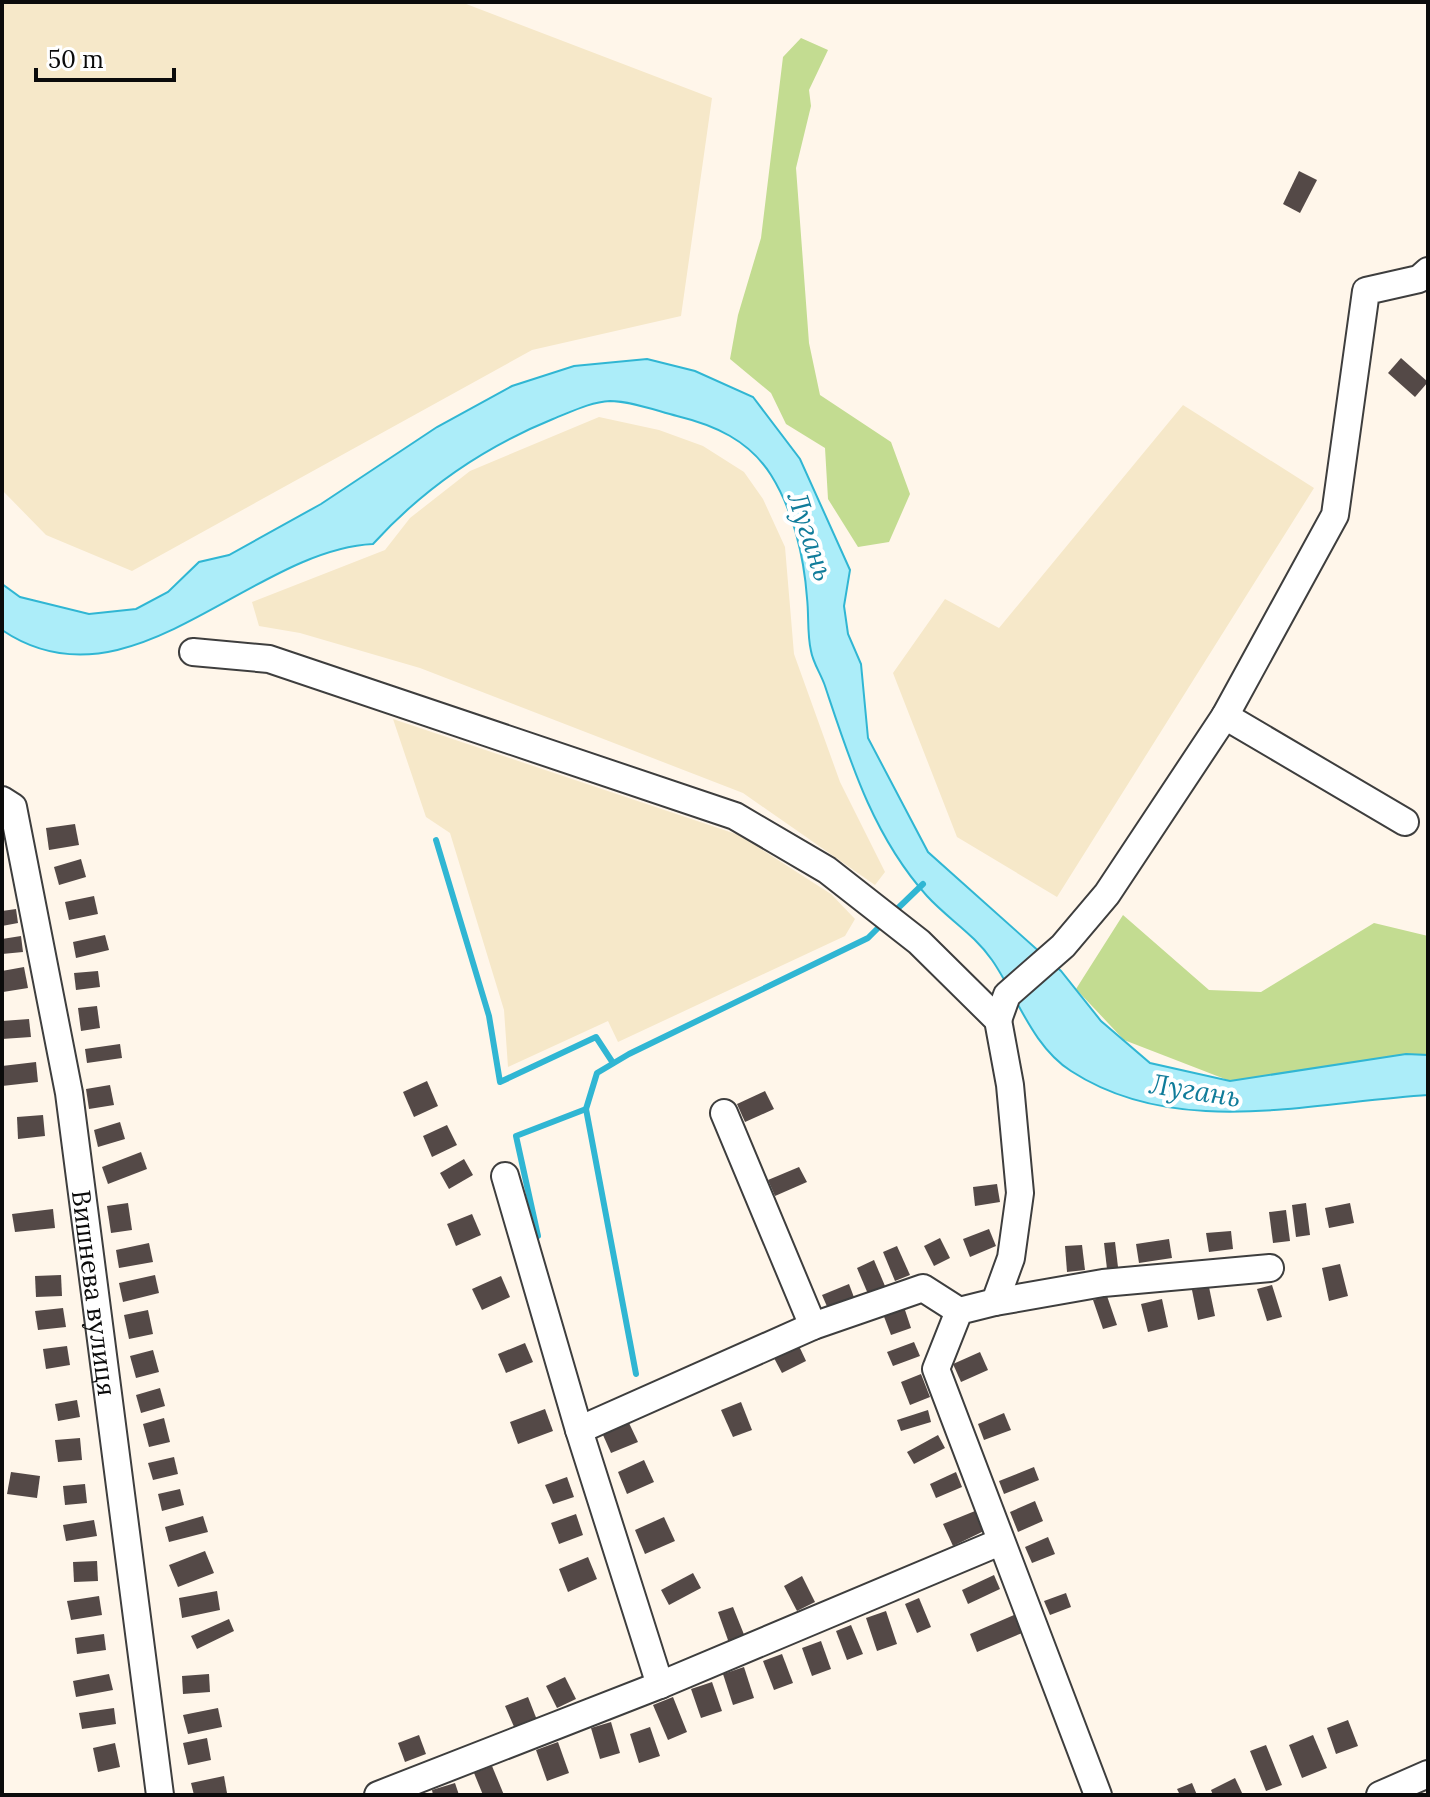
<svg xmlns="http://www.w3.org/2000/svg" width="1430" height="1797" font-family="Lora,serif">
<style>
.farmland{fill:#f6e8c9}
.forest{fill:#c3dc91}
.water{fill:#acedf9;stroke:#30b6d3;stroke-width:2}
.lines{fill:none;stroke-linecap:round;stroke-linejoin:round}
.stream{stroke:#30b6d3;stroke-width:6}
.building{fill:#544947}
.minor-casing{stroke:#3e3e3e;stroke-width:30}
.minor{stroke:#fff;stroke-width:26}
.labels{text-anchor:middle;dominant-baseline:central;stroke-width:8;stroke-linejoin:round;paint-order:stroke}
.street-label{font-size:26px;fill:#0b0b0b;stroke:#fff}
.water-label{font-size:28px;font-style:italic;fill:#107c9a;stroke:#fff}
</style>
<rect width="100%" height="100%" fill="#fff6ea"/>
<g class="farmland">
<path d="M2,2h459l251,96 -31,218 -149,34 -400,221 -86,-36 -44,-45z"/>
<path d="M1183,405l131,83 -257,409 -100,-60 -64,-164 52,-74 54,29z"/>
<path d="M599,417l60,13 44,16 41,26 19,27 22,48 9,107 46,128 45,90 -10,13 -132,-92 -323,-125 -120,-35 -41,-7 -7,-24 133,-52 25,-32 60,-47z"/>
<path d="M393,719l346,116 92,59 24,25 -10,17 -227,106 -10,-21 -100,46 -4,-57 -54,-177 -24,-16z"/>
</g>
<g class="forest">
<path d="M801,38l27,12 -19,40 2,16 -15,62 13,175 11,52 71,47 19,52 -21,48 -31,5 -30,-48 -3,-51 -39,-24 -15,-31 -41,-34 8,-44 23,-77 22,-181z"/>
<path d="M1123,915l86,75 52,2 113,-69 54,13v122l-198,23 -106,-41 -48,-51z"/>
</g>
<path class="water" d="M647,359l48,12 58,26 47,62 50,111 -6,36 4,28 13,30 7,74 60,114 133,119 40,50 49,42 80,18 176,-27 22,1v40c-116,7 -251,45 -357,-24 -39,-25 -54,-75 -79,-111 -18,-26 -44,-41 -65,-64 -54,-60 -77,-135 -102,-210 -4,-12 -12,-23 -14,-35 -4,-17 -2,-36 -4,-53 -3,-42 -14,-88 -36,-123 -22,-35 -57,-50 -94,-59 -20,-5 -46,-15 -67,-15 -20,1 -39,11 -57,18 -69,28 -130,70 -180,125 -123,6 -244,172 -371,86v-46l18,13 69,17 47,-5 32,-17 31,-30 30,-7 92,-51 116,-77 75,-41 62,-20z"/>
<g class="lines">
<g class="stream">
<path d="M436,840l53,176 11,66 96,-45 17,26"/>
<path d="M894,912l29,-28"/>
<path d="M538,1236l-22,-100 70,-27"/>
<path d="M636,1374l-50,-265 11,-36 32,-19 239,-116 15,-15"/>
</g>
</g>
<g class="building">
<path d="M1299,171l18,9 -17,33 -17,-9z"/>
<path d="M1401,358l27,24 -13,15 -27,-24z"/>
<path d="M75,824l4,21 -30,5 -3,-22z"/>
<path d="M81,859l5,18 -27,8 -5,-18z"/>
<path d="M94,896l4,18 -29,6 -4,-18z"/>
<path d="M16,909l2,14 -16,3v-15z"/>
<path d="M105,935l4,15 -33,8 -3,-16z"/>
<path d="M21,936l2,16 -21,2v-15z"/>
<path d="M24,967l4,21 -25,4 -1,-21z"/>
<path d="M98,971l2,16 -24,3 -2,-17z"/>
<path d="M97,1006l3,22 -19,3 -3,-23z"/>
<path d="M29,1019l2,18 -29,2v-18z"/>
<path d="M120,1044l2,14 -35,5 -2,-14z"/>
<path d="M36,1062l2,20 -36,4v-20z"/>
<path d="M427,1081l11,25 -24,11 -11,-25z"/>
<path d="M110,1085l4,20 -25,4 -3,-20z"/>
<path d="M765,1091l9,18 -29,13 -8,-18z"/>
<path d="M43,1115l2,21 -27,3 -1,-22z"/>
<path d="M120,1122l5,17 -27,8 -4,-17z"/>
<path d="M447,1125l10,20 -25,12 -9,-21z"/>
<path d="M141,1152l6,17 -39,15 -6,-17z"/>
<path d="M464,1159l9,16 -24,14 -9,-16z"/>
<path d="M799,1167l8,15 -32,14 -7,-16z"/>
<path d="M997,1184l3,18 -25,4 -2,-19z"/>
<path d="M128,1203l4,27 -21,3 -4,-27z"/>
<path d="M1306,1203l4,32 -14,2 -4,-32z"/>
<path d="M1350,1203l4,20 -25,5 -4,-20z"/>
<path d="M53,1209l2,19 -40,4 -3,-18z"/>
<path d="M1286,1210l4,31 -17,2 -4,-31z"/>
<path d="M472,1214l9,21 -25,11 -9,-22z"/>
<path d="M989,1229l7,17 -26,11 -7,-18z"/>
<path d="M1231,1231l2,18 -24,3 -3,-19z"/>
<path d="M940,1238l10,20 -16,8 -10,-20z"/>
<path d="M1169,1239l3,19 -33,5 -3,-19z"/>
<path d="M1115,1242l3,25 -11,2 -3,-26z"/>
<path d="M149,1243l4,19 -34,6 -3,-18z"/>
<path d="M1082,1245l3,25 -18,2 -2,-26z"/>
<path d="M897,1246l13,29 -15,6 -12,-29z"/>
<path d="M874,1260l11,26 -17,8 -11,-26z"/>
<path d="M1340,1264l8,32 -19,5 -7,-33z"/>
<path d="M61,1275l1,21 -26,1 -1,-21z"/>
<path d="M155,1275l4,18 -36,9 -4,-19z"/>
<path d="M501,1276l9,21 -28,13 -10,-21z"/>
<path d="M849,1284l6,16 -26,11 -7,-16z"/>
<path d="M1272,1285l10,32 -15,4 -10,-32z"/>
<path d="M1209,1287l6,29 -17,4 -6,-30z"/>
<path d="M1107,1296l10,29 -14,4 -10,-29z"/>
<path d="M1162,1299l6,28 -20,5 -7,-28z"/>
<path d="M904,1307l7,21 -20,7 -8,-21z"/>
<path d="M63,1308l3,19 -28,3 -3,-19z"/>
<path d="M148,1310l5,24 -24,5 -5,-24z"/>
<path d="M914,1342l6,14 -27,10 -6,-14z"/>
<path d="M525,1343l8,19 -27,11 -8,-19z"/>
<path d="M67,1346l3,19 -24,4 -3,-20z"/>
<path d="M799,1346l7,15 -24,12 -8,-15z"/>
<path d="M153,1350l6,22 -23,6 -6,-22z"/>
<path d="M980,1352l8,18 -27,12 -8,-18z"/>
<path d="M921,1374l9,23 -20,8 -9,-23z"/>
<path d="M160,1388l5,18 -24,7 -5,-18z"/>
<path d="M77,1400l3,17 -22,4 -3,-17z"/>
<path d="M741,1402l11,28 -19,7 -12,-27z"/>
<path d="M545,1409l8,22 -35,13 -8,-22z"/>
<path d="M928,1410l3,12 -30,9 -4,-11z"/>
<path d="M1004,1413l7,17 -27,10 -6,-16z"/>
<path d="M164,1418l6,24 -21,5 -6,-23z"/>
<path d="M629,1423l9,19 -27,11 -8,-18z"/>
<path d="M938,1435l7,13 -31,16 -7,-12z"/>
<path d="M80,1438l2,22 -24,2 -3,-22z"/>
<path d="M174,1457l4,17 -25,6 -5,-17z"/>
<path d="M644,1460l10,22 -27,12 -9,-22z"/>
<path d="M1034,1467l5,13 -35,14 -5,-13z"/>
<path d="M11,1472l29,4 -3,22 -30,-4z"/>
<path d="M956,1472l6,15 -26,11 -6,-14z"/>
<path d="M567,1477l7,20 -21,7 -8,-19z"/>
<path d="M85,1484l2,19 -22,2 -2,-19z"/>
<path d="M180,1489l4,16 -22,6 -4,-17z"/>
<path d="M1035,1501l8,20 -25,11 -8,-20z"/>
<path d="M975,1511l9,20 -31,15 -10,-22z"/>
<path d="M576,1514l7,21 -24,9 -8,-21z"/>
<path d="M203,1516l5,16 -39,10 -4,-15z"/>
<path d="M664,1517l11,24 -30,13 -10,-24z"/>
<path d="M94,1520l3,16 -31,5 -3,-16z"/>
<path d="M1048,1537l7,17 -23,9 -7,-16z"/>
<path d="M205,1551l9,22 -36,14 -9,-22z"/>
<path d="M588,1557l9,22 -29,13 -9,-23z"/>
<path d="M97,1561l1,20 -24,1 -1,-20z"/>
<path d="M693,1573l8,15 -32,17 -8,-15z"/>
<path d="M994,1575l6,14 -32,15 -6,-14z"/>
<path d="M802,1576l13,26 -18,9 -13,-25z"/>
<path d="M217,1591l3,19 -38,8 -3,-20z"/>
<path d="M1066,1593l5,14 -21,8 -6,-14z"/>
<path d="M99,1596l3,19 -31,5 -4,-19z"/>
<path d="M919,1598l12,29 -14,6 -12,-29z"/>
<path d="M733,1607l12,30 -16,6 -11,-31z"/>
<path d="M886,1611l11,33 -20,7 -11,-33z"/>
<path d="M1014,1615l8,18 -45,19 -7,-18z"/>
<path d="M229,1619l5,12 -37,18 -6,-13z"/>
<path d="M851,1625l12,29 -16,6 -11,-29z"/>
<path d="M104,1634l2,16 -29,4 -2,-16z"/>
<path d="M821,1641l10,28 -19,7 -10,-28z"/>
<path d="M782,1654l11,29 -19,7 -11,-29z"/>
<path d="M744,1667l10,31 -21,7 -10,-31z"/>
<path d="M109,1674l4,16 -37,7 -3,-16z"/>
<path d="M209,1674l1,18 -27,2 -1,-18z"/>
<path d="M565,1677l11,22 -19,9 -11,-22z"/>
<path d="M712,1682l10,29 -21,7 -10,-29z"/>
<path d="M528,1697l9,23 -22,9 -10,-23z"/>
<path d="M673,1697l14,35 -19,8 -15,-35z"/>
<path d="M114,1708l2,16 -34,5 -3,-16z"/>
<path d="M218,1708l4,19 -34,7 -5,-19z"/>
<path d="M1348,1720l10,26 -22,8 -9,-26z"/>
<path d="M611,1722l9,31 -20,6 -9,-31z"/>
<path d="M650,1727l10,29 -21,7 -9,-29z"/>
<path d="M419,1735l7,19 -21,8 -7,-19z"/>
<path d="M1313,1735l14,33 -25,10 -13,-33z"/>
<path d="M207,1738l4,22 -23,5 -5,-22z"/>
<path d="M558,1742l11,31 -22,8 -11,-31z"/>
<path d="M115,1743l5,24 -22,5 -5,-24z"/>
<path d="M1266,1745l16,40 -16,6 -16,-40z"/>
<path d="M492,1766l12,29h-21l-9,-22z"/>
<path d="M224,1776l3,17 -33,2 -3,-12z"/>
<path d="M1235,1778l8,17h-30l-2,-5z"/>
<path d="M455,1783l4,12h-26l-1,-5z"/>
<path d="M1192,1783l5,12h-17l-3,-6z"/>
</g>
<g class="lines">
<defs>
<g id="minor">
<path d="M193,652l76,7 466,157 92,54 92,72 79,78 12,65 10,108 -9,65 -16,44 -36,9 -23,58 162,426"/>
<path d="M1225,716l110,-201 31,-224 53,-12 9,-8"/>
<path id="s1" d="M2,800l11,7 56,286 91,702"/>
<path d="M998,1020l9,-25 56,-49 44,-52 118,-178 180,106"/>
<path d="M724,1113l89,213"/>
<path d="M505,1176l74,254 81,255"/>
<path d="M995,1302l108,-19 167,-15"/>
<path d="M579,1430l234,-104 110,-38 36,23"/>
<path d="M378,1795l282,-110 340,-143"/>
<path d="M1380,1795l48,-21"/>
</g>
</defs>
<use href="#minor" class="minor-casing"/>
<use href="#minor" class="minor"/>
</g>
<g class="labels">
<g class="street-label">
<text stroke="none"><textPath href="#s1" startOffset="506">Вишнева вулиця</textPath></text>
</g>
<g class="water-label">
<text transform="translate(811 536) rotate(72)">Лугань</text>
<text transform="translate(1195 1090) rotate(9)">Лугань</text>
</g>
</g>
<rect width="1430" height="1797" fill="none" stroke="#0b0b0b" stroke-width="8"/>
<path d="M36 68v12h138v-12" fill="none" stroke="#0b0b0b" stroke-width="4"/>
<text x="48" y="68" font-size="24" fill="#0b0b0b" stroke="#ffffff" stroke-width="6" paint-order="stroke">50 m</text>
</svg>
